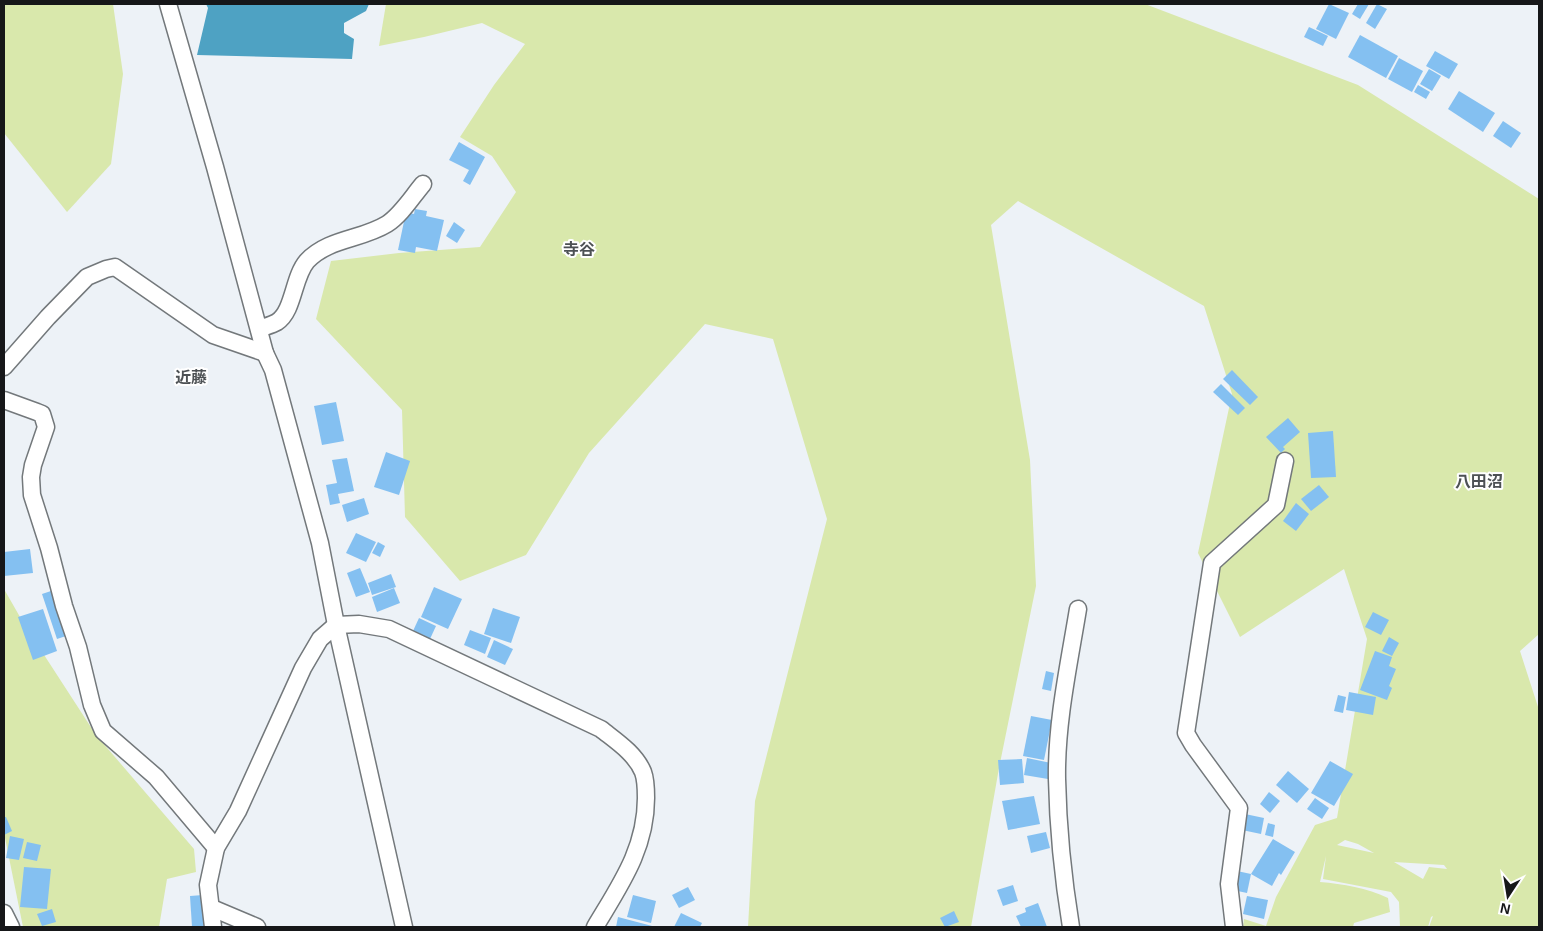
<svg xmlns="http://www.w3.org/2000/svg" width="1543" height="931" font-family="Helvetica,'Noto Sans JP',sans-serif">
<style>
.green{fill:#d9e8ac;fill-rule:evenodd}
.water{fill:#4ea2c3}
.building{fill:#84c0f1}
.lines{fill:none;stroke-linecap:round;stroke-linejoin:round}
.minor-casing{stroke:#73787b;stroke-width:19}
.minor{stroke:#fff;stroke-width:16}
.labels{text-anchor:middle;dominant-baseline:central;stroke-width:4;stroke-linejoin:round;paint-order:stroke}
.neighbourhood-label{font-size:16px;font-weight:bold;fill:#4d5154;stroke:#fff}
</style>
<rect width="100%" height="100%" fill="#edf2f7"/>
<g class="green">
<path d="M4,4h109l10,70 -12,90 -44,48 -63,-79z"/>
<path d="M386,4h759l213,81 181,114v435l-19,17 19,59v217h-110l4,-11 -2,1 -3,10h-28l-1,-25 -8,-10 -68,-13 3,-23 -6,26c23,2 47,6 68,16l2,14 -36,11 -1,4h-110l1,-8 22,7 10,-29 39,-72 22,-7 30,-179 -23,-70 -104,68 -42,-84 34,-159 -28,-88 -186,-105 -27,24 39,235 6,126 -37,182 -28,159h-223l7,-126 72,-282 -54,-180 -68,-15 -116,129 -63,102 -66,26 -55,-64 -3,-107 -86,-91 15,-58 68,-8 81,-6 36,-55 -24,-36 -32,-19 34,-52 31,-41 -43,-21 -58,14 -45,9zM1345,840l13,4 16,9 -37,-8zM1394,862l50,3 3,4 -18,-2 -6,12z"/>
<path d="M4,589l20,35 72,111 98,114 2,23 -29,7 -8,48h-136l-19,-94z"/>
</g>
<path class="water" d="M206,4h163l-3,7 -22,12v10l10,6 -2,20 -155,-4 11,-47z"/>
<g class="building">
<path d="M1329,4l20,9 -13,26 -20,-10z"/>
<path d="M1358,4h11l-9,15 -8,-5z"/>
<path d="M1377,4l10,5 -12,20 -9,-6z"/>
<path d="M1309,27l19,9 -5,10 -19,-9z"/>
<path d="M1360,35l38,21 -12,22 -38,-21z"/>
<path d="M1435,51l23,13 -9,15 -23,-13z"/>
<path d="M1399,58l24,13 -11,21 -24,-13z"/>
<path d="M1429,69l12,7 -9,15 -12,-7z"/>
<path d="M1418,85l12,7 -4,7 -12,-7z"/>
<path d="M1459,91l36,22 -12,19 -35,-23z"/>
<path d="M1503,121l18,12 -10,15 -18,-12z"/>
<path d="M459,142l26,15 -15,28 -7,-4 6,-11 -20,-10z"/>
<path d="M415,209l12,2 -1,5 18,4 -7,31 -21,-4 -1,6 -17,-3 8,-38 8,2z"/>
<path d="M454,222l11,8 -8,13 -11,-7z"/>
<path d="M1232,370l26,27 -8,8 -27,-26z"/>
<path d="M1221,384l24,24 -7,7 -25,-23z"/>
<path d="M336,402l8,39 -22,4 -8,-39z"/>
<path d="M1288,418l12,14 -17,15 2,2 -4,4 -15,-16z"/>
<path d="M1333,431l3,46 -25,1 -3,-45z"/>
<path d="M386,452l24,9 -11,34 -25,-8z"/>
<path d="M347,458l7,33 -16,3 2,9 -10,2 -4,-20 11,-2 -5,-23z"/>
<path d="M1319,485l10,12 -18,14 -10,-12z"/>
<path d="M364,498l5,16 -22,8 -5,-17z"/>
<path d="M1296,503l13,11 -13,17 -13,-10z"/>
<path d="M356,533l20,9 -10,20 -20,-9z"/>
<path d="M378,542l7,4 -5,11 -8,-4z"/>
<path d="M30,549l3,24 -29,3v-24z"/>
<path d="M360,568l10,24 -14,5 -9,-24z"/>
<path d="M391,574l5,13 -24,8 -4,-12z"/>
<path d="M434,587l28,12 -14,30 -27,-12z"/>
<path d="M394,588l6,15 -23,9 -5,-15z"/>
<path d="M54,590l15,45 -12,4 -15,-45z"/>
<path d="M493,608l27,9 -9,26 -27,-9z"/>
<path d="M43,609l14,42 -24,9 -15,-43z"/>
<path d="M1373,612l16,8 -8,15 -16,-8z"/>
<path d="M419,618l17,8 -6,13 -17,-8z"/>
<path d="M470,630l21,8 -6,16 -21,-9z"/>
<path d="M1389,637l10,6 -7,13 -10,-5z"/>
<path d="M494,640l19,9 -8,16 -18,-8z"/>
<path d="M1375,651l17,6 -3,9 7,3 -7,17 3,2 -5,12 -27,-10z"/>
<path d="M1046,671l8,2 -3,18 -9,-2z"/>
<path d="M1349,692l27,5 -3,18 -27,-5z"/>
<path d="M1338,695l8,2 -3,16 -9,-2z"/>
<path d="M1031,716l21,4 -8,40 -21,-4z"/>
<path d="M1027,758l24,5 -3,16 -24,-4z"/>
<path d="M1022,759l2,24 -24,2 -2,-25z"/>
<path d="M1330,761l23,13 -19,32 -23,-13z"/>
<path d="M1288,771l21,18 -12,14 -21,-18z"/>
<path d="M1269,792l11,9 -10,12 -10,-9z"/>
<path d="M1034,796l6,28 -32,6 -6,-29z"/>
<path d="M1315,798l14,10 -7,11 -15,-10z"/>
<path d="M1245,814l19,4 -3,16 -19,-4z"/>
<path d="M4,817h2l6,14 -8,4z"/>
<path d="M1268,823l7,2 -2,12 -8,-2z"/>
<path d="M1046,832l4,16 -19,5 -4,-17z"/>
<path d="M10,836l14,3 -5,21 -13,-2z"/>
<path d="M1273,839l22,13 -14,23 -2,-2 -7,13 -21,-12z"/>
<path d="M27,842l14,3 -4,16 -14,-3z"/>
<path d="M24,867l27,2 -4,40 -27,-2z"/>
<path d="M1237,871l14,3 -4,19 -14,-3z"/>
<path d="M1013,885l5,16 -15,5 -6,-16z"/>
<path d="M688,887l7,13 -16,8 -7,-13z"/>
<path d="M203,895l2,32h-13l-2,-31z"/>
<path d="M633,895l23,6 -5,22 -24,-6z"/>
<path d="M1247,896l21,4 -4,19 -21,-5z"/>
<path d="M1038,903l9,24h-26l-5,-11 10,-4 -1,-4z"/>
<path d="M52,909l4,13 -14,4 -5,-12z"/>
<path d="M954,911l5,11 -14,5 -5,-9z"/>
<path d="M681,913l21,10 -2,4h-26z"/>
<path d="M618,917l38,10h-40z"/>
</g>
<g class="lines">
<defs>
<g id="minor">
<path d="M168,4l47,163 50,186 8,17 47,173 16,82 68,302"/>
<path d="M259,329c5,-2 13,-4 18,-7 17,-11 16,-45 30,-61 22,-23 54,-21 80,-37 14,-9 25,-27 36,-40"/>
<path d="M4,367l44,-50 39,-40 19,-8 9,-2 98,68 52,18"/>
<path d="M4,400l33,12 5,2 4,13 -13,38 -2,12 1,18 17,53 15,58 14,41 14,58 11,26 53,46 60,71"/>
<path d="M212,908l45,19"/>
<path d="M4,913l7,14"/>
<path d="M213,927l-5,-42 8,-37 22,-37 65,-143 17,-29 16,-14 23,-1 30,5 212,100c15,12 34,24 42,43 3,8 3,17 3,26 0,51 -26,87 -51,129"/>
<path d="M1071,927c-8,-49 -13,-98 -14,-148 -1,-56 12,-115 21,-170"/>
<path d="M1234,927l-5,-43 10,-76 -46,-63 -7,-12 26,-170 64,-58 9,-44"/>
</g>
</defs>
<use href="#minor" class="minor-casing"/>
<use href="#minor" class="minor"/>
</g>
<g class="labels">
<g class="neighbourhood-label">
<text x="579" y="249">寺谷</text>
<text x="191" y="377">近藤</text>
<text x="1479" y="481">八田沼</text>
</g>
</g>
<rect width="1543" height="931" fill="none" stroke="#161719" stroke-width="10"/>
<g transform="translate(1508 896) rotate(192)" stroke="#ffffff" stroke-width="4" paint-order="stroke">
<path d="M0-4L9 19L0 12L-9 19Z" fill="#161719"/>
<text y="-8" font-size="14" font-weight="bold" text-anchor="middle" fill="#161719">N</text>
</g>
</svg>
